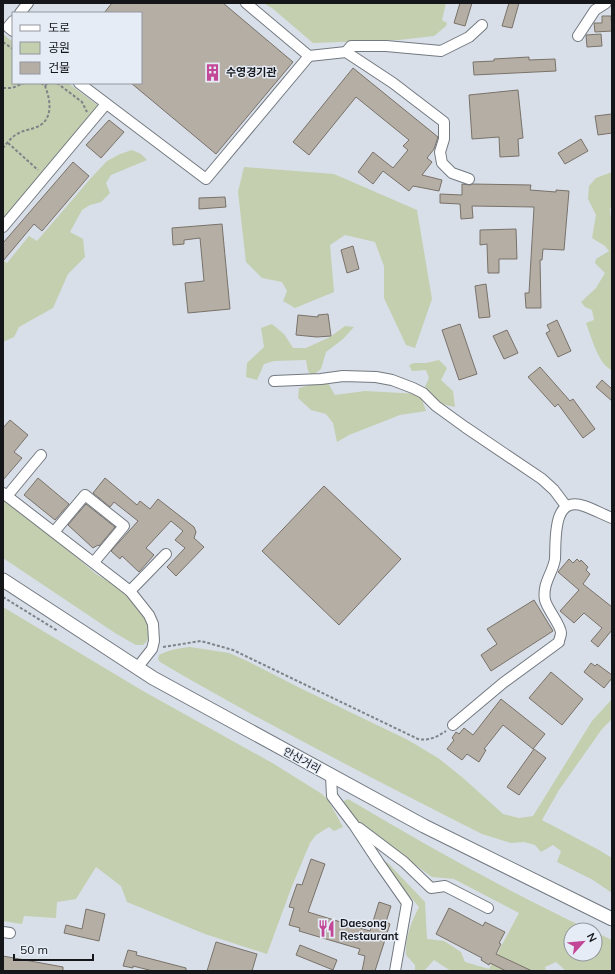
<svg xmlns="http://www.w3.org/2000/svg" width="615" height="974" font-family="Mulish,'Noto Sans KR',sans-serif">
<style>
.green{fill:#c3cfae}
.building{fill:#b5aea5;stroke:#78726a}
.lines{fill:none;stroke-linecap:round;stroke-linejoin:round}
.minor-casing{stroke:#737981;stroke-width:12}
.major-casing{stroke:#737981;stroke-width:15}
.path{stroke:#7f8389;stroke-width:2;stroke-dasharray:3 2;stroke-linecap:butt}
.minor{stroke:#fff;stroke-width:10}
.major{stroke:#fff;stroke-width:13}
.labels{text-anchor:middle;dominant-baseline:central;stroke-width:3;stroke-linejoin:round;paint-order:stroke}
.poi-label{font-size:11px;font-weight:bold;fill:#141619;stroke:#e6ecf6;text-anchor:start}
.street-label{font-size:11px;fill:#141619;stroke:#e6ecf6}
</style>
<rect width="100%" height="100%" fill="#d9dfe8"/>
<g class="green">
<path d="M263,3h183l-4,17 5,3 -1,3 -12,10 -35,4 -86,3 -41,-35z"/>
<path d="M3,34l10,8v41h55l32,24 -97,113z"/>
<path d="M132,150l9,4 6,6 -36,15 -5,8 4,10 -9,9 -11,3 -8,5 -12,22 13,7 2,18 -17,17 -15,34 -34,19 -5,10 -11,5v-82l4,3 22,-27 8,5 54,-63 16,-17 13,-7z"/>
<path d="M244,167l90,7 83,36 15,89 -17,49 -9,-3 -22,-47v-32l-9,-24 -30,-7 -15,10 4,47 -39,16 -12,-7 4,-10 -5,-9 -20,-4 -16,-16 -8,-70z"/>
<path d="M612,172v37l-2,-1 2,24v138c-13,-4 -21,-34 -26,-47l8,-3 -2,-10 -7,-3 -4,-5 15,-14 9,-15 -10,-10 1,-4 13,-8 -4,-5 -13,-8 4,-23 -8,-16 1,-13 7,-8z"/>
<path d="M272,324l12,10 9,14h13l24,-11 15,-11 9,1 -11,12 -17,13 -5,17 -9,7 -4,-5 -2,-11 -32,1 -10,3 -7,16 -11,-3 1,-14 17,-16 -3,-19z"/>
<path d="M439,360l8,8 -6,12 12,11 2,16 -18,-4 -12,-16 4,-9 -3,-8 -14,1 -3,-6 5,-2h12z"/>
<path d="M328,383l7,12 30,-4 55,3 6,17 -26,4 -51,20 -12,7 -4,-19 -7,-9 -15,-4 -13,-12 1,-10 14,-4z"/>
<path d="M3,498l47,36 46,40 31,18 18,22 6,14 -4,13 -4,4h-7l-21,-12 -112,-75z"/>
<path d="M3,607l140,84 131,73 48,30 6,6 15,27 -9,4 -5,-4 -13,8 -6,8 -18,43 -25,68 -62,-20 -78,-32 -6,-16 -25,-19 -20,32 -19,3 -1,16 -32,-2 -2,8 -19,-3z"/>
<path d="M190,647l39,6 16,7 55,28 108,52 30,18 24,19 41,37 16,4 14,-2 59,-95 20,-22v20l-10,10 -43,61 -17,30 57,30 13,8v35l-19,-13 -36,-18 4,-11 -8,-6 -12,7 -6,-7 -11,-3 -13,1 -29,-9c-108,-55 -217,-110 -322,-172l-2,-3 1,-4c10,-5 20,-7 31,-8z"/>
<path d="M348,799c79,47 159,92 242,131h-19v24h24v-22l17,8v31h-46l-10,-9 -11,5 1,4h-95l-17,-11 -10,11h-9v-6l-9,-10c-1,-18 5,-32 13,-48l-36,-42 4,-3 38,40 2,37 17,2 17,11 4,10 24,7 30,-56 -65,-34 -22,-2 -73,-53 -15,-19v-4z"/>
</g>
<g class="building">
<path d="M112,3h111l70,59 -77,92 -85,-71h10v-70h-37z"/>
<path d="M460,3h12l-7,23 -11,-3z"/>
<path d="M509,3h10l-7,25 -10,-2z"/>
<path d="M602,16h9l1,15 -17,1 -1,-9h8z"/>
<path d="M601,34l1,12 -15,1 -1,-12z"/>
<path d="M529,57v3l26,-1 1,12 -82,4 -1,-13 21,-1v-2z"/>
<path d="M353,68l85,69 -4,12 -7,9 5,4 -10,13 20,5 -3,11 -26,-5 -4,5 -26,-20 -10,13 -15,-12 15,-20 20,16 15,-18 -5,-4 6,-6 -53,-43 -47,58 -16,-13z"/>
<path d="M518,90l5,48 -5,1 1,17 -19,1 -1,-20 -27,2 -3,-44z"/>
<path d="M612,114v19l-14,2 -3,-19z"/>
<path d="M109,120l15,12 -23,26 -15,-13z"/>
<path d="M581,139l7,12 -23,13 -7,-11z"/>
<path d="M73,162l16,14 -47,55 -8,-7 -31,37v-18z"/>
<path d="M462,184l8,1 2,-1 59,1 -1,5 26,2v-2l13,1 -5,59 -21,-1 -1,11h-2l1,48h-15l-1,-15h4l5,-86 -62,-1 1,12 -12,1 -1,-15 -20,-1v-9l22,1z"/>
<path d="M225,197l1,10 -27,2v-11z"/>
<path d="M222,224l8,85 -42,4 -3,-30 19,-2 -4,-43 -16,2v4l-11,1 -1,-17z"/>
<path d="M516,229l1,30h-18v14h-11l-1,-29 -7,1v-15z"/>
<path d="M353,246l6,23 -12,4 -6,-23z"/>
<path d="M486,284l4,33 -11,1 -4,-32z"/>
<path d="M328,314l3,22 -14,1 -21,-2 2,-20 20,2v-2z"/>
<path d="M557,320l14,31 -13,6 -12,-24 4,-2 -3,-6z"/>
<path d="M460,324l17,50 -18,6 -17,-50z"/>
<path d="M507,330l11,23 -14,6 -11,-23z"/>
<path d="M540,367l30,34 3,-2 22,30 -12,9 -25,-34 -3,3 -27,-30z"/>
<path d="M602,380l10,9v12l-16,-14z"/>
<path d="M10,420l18,15 -14,17 8,6 -19,22v-52z"/>
<path d="M38,478l31,26 -14,16 -31,-25z"/>
<path d="M105,478l32,27 3,-4 10,8 8,-10 36,28 2,5 -2,6 10,9 -28,29 -9,-9 18,-19 -10,-8 8,-9 -12,-10 -25,27 8,7 -15,17 -17,-16 -2,3 -9,-8 27,-30 -24,-19 -4,5 -17,-14z"/>
<path d="M324,486l77,73 -62,66 -77,-74z"/>
<path d="M86,504l29,23 -16,19 -1,-1 -5,3 -25,-23z"/>
<path d="M569,559l4,4 4,-4 3,3 1,-2 7,7 -2,3 4,4 -7,10 29,23v23l-14,17 -7,-6 11,-13 -18,-15 -10,10 -14,-12 19,-21 -21,-18z"/>
<path d="M534,600l19,31 -62,40 -10,-16 16,-11 -10,-15z"/>
<path d="M591,663l4,3 2,-2 15,11v3l-8,10 -20,-16z"/>
<path d="M551,672l32,27 -21,26 -33,-27z"/>
<path d="M501,699l44,35 -12,15 -30,-24 -19,24 2,1 -7,12 -12,-8 -5,6 -15,-11 7,-9 -2,-2 4,-6 3,2 5,-6 9,7z"/>
<path d="M534,749l12,9 -27,37 -12,-8z"/>
<path d="M311,859l14,5 -17,48 62,19 9,-29 12,4 -5,16 4,2 -15,47h-13l3,-15 -7,-2 2,-5 -61,-18 1,-3 -11,-3 5,-17 -5,-1 8,-23 5,1z"/>
<path d="M449,908l34,18 2,-4 20,10 -6,11 2,1 -5,10 36,17h-26l-16,-8 -1,2 -8,-5 1,-2 -46,-24z"/>
<path d="M86,909l19,5 -6,27 -35,-8 2,-8 16,4z"/>
<path d="M216,942l41,12 -5,17h-45z"/>
<path d="M300,945l37,15 -4,10 -37,-15z"/>
<path d="M128,950l9,2 -1,3 50,13v3h-33l-20,-5v2l-10,-2z"/>
<path d="M3,956l60,11v4h-60z"/>
</g>
<g class="lines">
<defs>
<g id="minor">
<path d="M20,13l8,-10"/>
<path d="M13,21l-5,6 5,4"/>
<path d="M578,36l17,-26 11,-7"/>
<path d="M309,56l37,-4"/>
<path d="M79,83l127,96 103,-123 -63,-53"/>
<path d="M469,179l-17,-6 -10,-10 -2,-11 4,-13v-17l-51,-39 -47,-31 5,-6h35l55,5 28,-14 13,-12"/>
<path d="M3,227l103,-123"/>
<path d="M274,381l47,-2 22,-3 33,1 16,3 21,8 10,5 13,13 29,21 77,52 12,11 12,16"/>
<path d="M3,493l127,98 19,24 4,9 1,17 -2,8 -15,19"/>
<path d="M7,496l34,-41"/>
<path d="M54,532l31,-37 39,31 -30,36"/>
<path d="M130,591l36,-37"/>
<path d="M453,725l50,-42 56,-41c0,-3 2,-6 2,-9 0,-8 -14,-24 -16,-33 -3,-17 8,-27 10,-41 1,-19 -3,-64 29,-53 9,3 18,8 28,12"/>
<path d="M331,776l1,20 22,29 25,38 28,40 -12,68"/>
<path d="M359,828l45,34 27,26 14,-2 43,22"/>
<path d="M3,932l7,1"/>
</g>
<path id="major" d="M3,580l150,98 271,148 188,93"/>
</defs>
<use href="#minor" class="minor-casing"/>
<use href="#major" class="major-casing"/>
<g class="path">
<path d="M3,42l10,7"/>
<path d="M41,83l4,3 3,-3"/>
<path d="M57,83l25,19 5,10"/>
<path d="M3,88h9l12,-5"/>
<path d="M8,143l30,27"/>
<path d="M3,148c4,-5 9,-12 16,-15 5,-3 10,-3 15,-5 20,-6 17,-27 11,-42"/>
<path d="M3,597l55,34"/>
<path d="M163,647l38,-6 32,9 185,89c11,2 19,-2 28,-8"/>
</g>
<use href="#minor" class="minor"/>
<use href="#major" class="major"/>
</g>
<defs>
<symbol id="building-bare" viewBox="-9 -9 18 18"><path d="M-4-6H4V6H1V3H-1V6H-4ZM-2.5-4.3h1.7v1.8h-1.7ZM.8-4.3h1.7v1.8H.8ZM-2.5-1h1.7V.8h-1.7ZM.8-1h1.7V.8H.8Z" fill="#c34797" stroke="#e6ecf6" stroke-width="2.5" paint-order="stroke"/></symbol>
<symbol id="restaurant-bare" viewBox="-9 -9 18 18"><path d="M-5-6h1v4h1v-4h1v4h1v-4h1v5L-1.5 .5V6h-2V.5L-5-1ZM5-6V6H3V1.5H1.5Q1.5-4 5-6Z" fill="#c34797" stroke="#e6ecf6" stroke-width="2.5" paint-order="stroke"/></symbol>
</defs>
<g fill-rule="evenodd">
<use href="#building-bare" x="200" y="60" width="25" height="25"/>
<use href="#restaurant-bare" x="314" y="916" width="25" height="25"/>
</g>
<g class="labels">
<g class="poi-label">
<text x="226" y="72">수영경기관</text>
<text x="340" y="923">Daesong<tspan x="340" dy="13">Restaurant</tspan></text>
</g>
<g class="street-label">
<text transform="translate(302 760) rotate(29)">안산거리</text>
</g>
</g>
<rect width="615" height="974" fill="none" stroke="#141619" stroke-width="8"/>
<rect x="12" y="12" width="130" height="72" fill="#e6ecf6" stroke="#92969e"/>
<rect x="20" y="25" width="20" height="6" fill="#ffffff" stroke="#92969e"/>
<text x="48" y="32" font-size="12" fill="#141619">도로</text>
<rect x="20" y="42" width="20" height="12" fill="#c3cfae" stroke="#92969e"/>
<text x="48" y="52" font-size="12" fill="#141619">공원</text>
<rect x="20" y="62" width="20" height="12" fill="#b5aea5" stroke="#92969e"/>
<text x="48" y="72" font-size="12" fill="#141619">건물</text>
<g transform="translate(583 942) rotate(63)"><circle r="19" fill="#e6ecf6" stroke="#92969e"/>
<path d="M0-3L7 15L0 10L-7 15Z" fill="#c34797"/>
<text y="-6" font-size="11" font-weight="bold" text-anchor="middle" fill="#141619">N</text>
</g>
<path d="M14 954v6h79v-6" fill="none" stroke="#141619" stroke-width="2"/>
<text x="20" y="954" font-size="12" fill="#141619" stroke="#e6ecf6" stroke-width="3" paint-order="stroke">50 m</text>
</svg>
